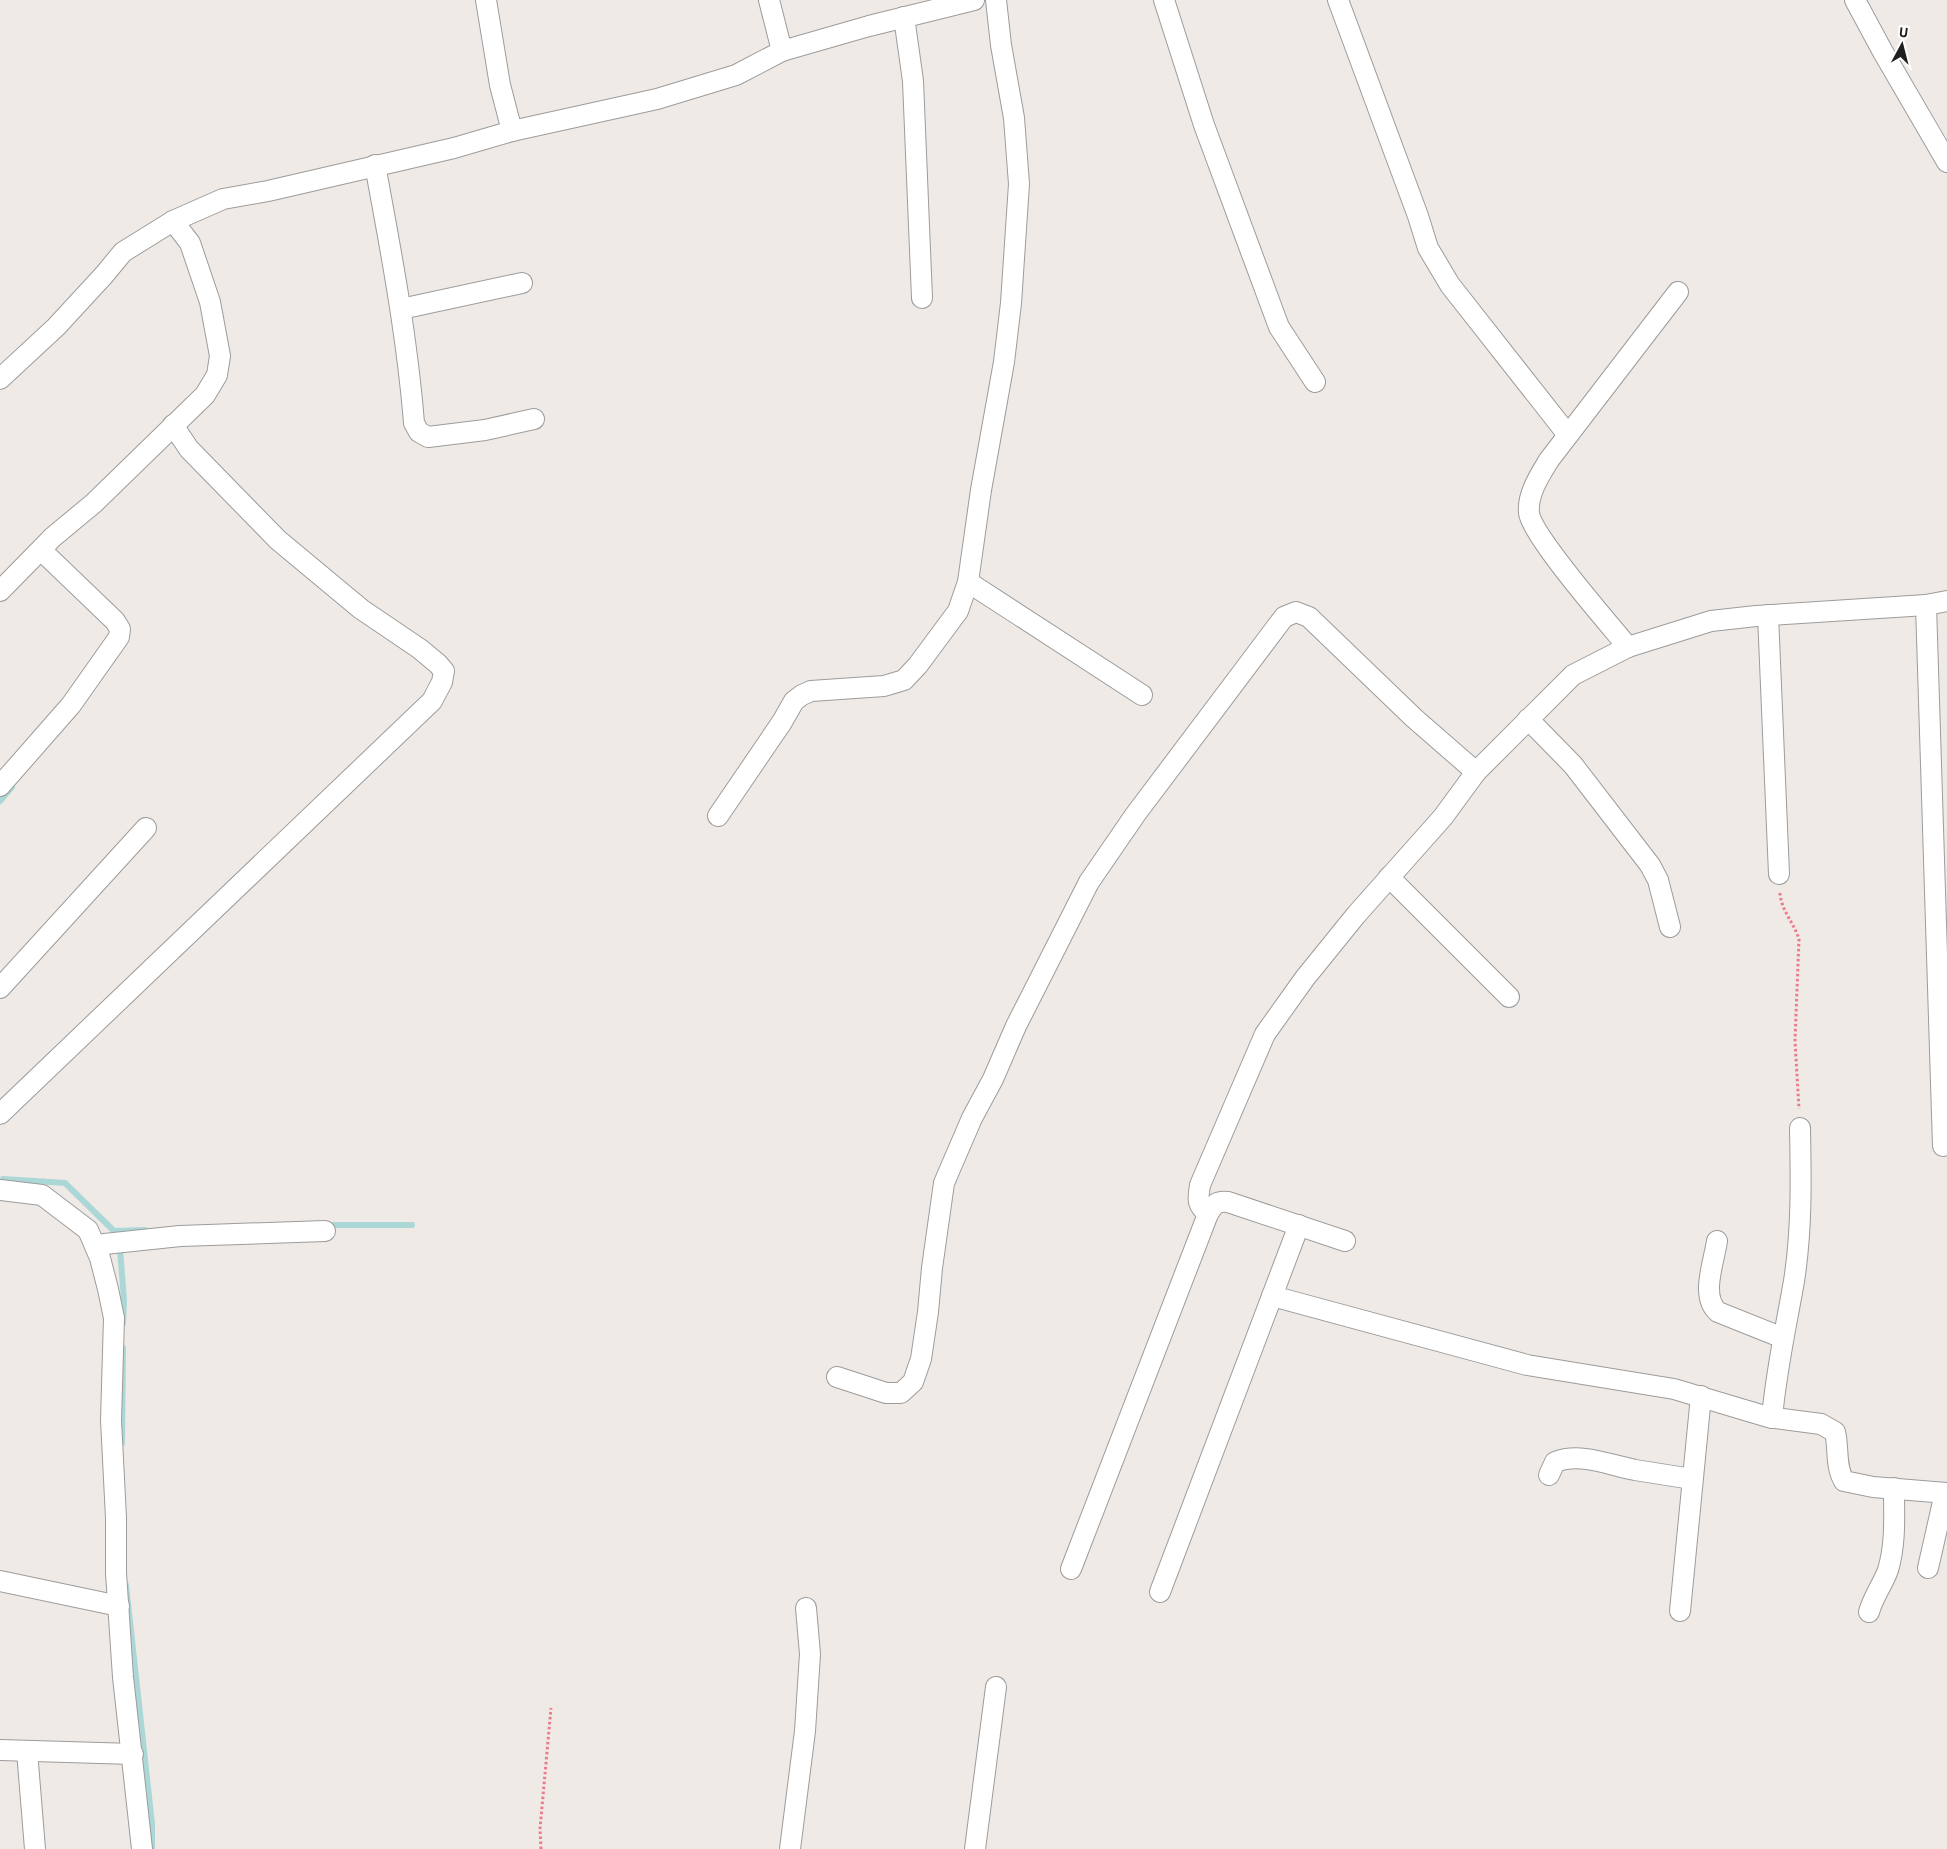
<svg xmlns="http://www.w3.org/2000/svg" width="1947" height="1849" font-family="'Titillium Web',sans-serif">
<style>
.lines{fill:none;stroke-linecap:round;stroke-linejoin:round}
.stream{stroke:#abd8d7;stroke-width:6}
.minor-casing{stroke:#9c9c9c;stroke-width:22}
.path{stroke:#eb7b8b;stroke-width:3;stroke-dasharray:2.5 2.5;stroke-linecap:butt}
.minor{stroke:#fff;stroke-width:20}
</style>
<rect width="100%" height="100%" fill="#efeae6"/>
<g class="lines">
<g class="stream">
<path d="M0,801l12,-14"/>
<path d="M3,1179l62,4 49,48 31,-1"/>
<path d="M324,1225h88"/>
<path d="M120,1249l4,51 -1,23"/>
<path d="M122,1443l1,-95"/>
<path d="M126,1585l26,239v25"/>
</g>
<defs>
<g id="minor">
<path d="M486,0l14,85 12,46"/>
<path d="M769,0l13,51"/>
<path d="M1164,0l40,125 75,202 36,55"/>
<path d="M1338,0l80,216 10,32 22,37 118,150"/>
<path d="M1855,0l28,52 64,110"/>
<path d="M904,17l9,64 9,217"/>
<path d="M375,165c16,86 32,171 39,258l5,9 9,5 57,-7 49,-11"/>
<path d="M401,309l121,-26"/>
<path d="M0,379l56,-52 48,-52 19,-23 50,-31"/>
<path d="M968,582l174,113"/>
<path d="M0,591l53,-54 41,-34 111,-108 12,-20 3,-19 -10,-54 -20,-59 -17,-22 50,-22 45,-8 186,-43 58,-17 145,-32 79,-24 46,-24 87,-25 105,-26"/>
<path d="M1926,605l17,541"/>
<path d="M1768,615l11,259"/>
<path d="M1628,647c-19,-23 -96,-111 -99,-134 -2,-19 11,-38 20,-53l129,-168"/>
<path d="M1528,719l45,46 77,100 8,15 12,47"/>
<path d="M0,786l71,-81 48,-68 1,-8 -5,-8 -74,-71"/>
<path d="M718,816l64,-94 12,-21 8,-6 9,-4 73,-5 20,-6 14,-15 40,-54 10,-29 13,-92 23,-128 7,-59 8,-119 -5,-66 -13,-73 -5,-45"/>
<path d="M1389,877l120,120"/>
<path d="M0,988l146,-160"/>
<path d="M0,1114l432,-413 10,-19 2,-11 -6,-7 -18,-15 -59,-40 -83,-69 -89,-91 -16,-24"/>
<path d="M0,1190l42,5 46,35 12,28 8,31 6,29 -3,102 5,98v55l7,104 19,172"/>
<path d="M1208,1214c-12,-10 -10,-15 -8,-29l65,-151 40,-56 51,-63 87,-98 33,-45 97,-97 55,-28 83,-26 45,-5 170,-11 21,-4"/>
<path d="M1717,1241c-3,21 -17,56 1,71l65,26"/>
<path d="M95,1245l85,-9 145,-5"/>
<path d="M1272,1296l255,69 147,24 94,28 53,7 14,8c4,16 0,34 9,49l29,6 74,6"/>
<path d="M837,1377l49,16h15l12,-11 8,-23 7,-47 4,-44 12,-85 28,-65 21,-39 23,-53 73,-144 46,-67 149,-198 12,-5 13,5 105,101 62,54"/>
<path d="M1772,1418c4,-47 14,-91 22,-137 8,-51 7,-102 6,-153"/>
<path d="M1549,1475l6,-13c26,-10 54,3 80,8 19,3 38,6 57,9"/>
<path d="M1928,1568l17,-75"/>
<path d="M1071,1569l137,-355c6,-10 8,-13 20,-12l117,39"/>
<path d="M0,1581l119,25"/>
<path d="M1160,1592l139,-367"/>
<path d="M1680,1611l21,-215"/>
<path d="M1869,1612c4,-15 14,-28 19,-42 8,-27 6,-55 6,-82"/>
<path d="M0,1750l133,4"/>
<path d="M27,1751l8,98"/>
<path d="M790,1849l15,-118 5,-77 -4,-46"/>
<path d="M975,1849l21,-162"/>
</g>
</defs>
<use href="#minor" class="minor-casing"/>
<g class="path">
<path d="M1780,893c1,17 14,30 19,46l-4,102 4,68"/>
<path d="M541,1849l-1,-20 11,-121"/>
</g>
<use href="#minor" class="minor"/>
</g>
<g transform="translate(1902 45) rotate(7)" stroke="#ffffff" stroke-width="4" paint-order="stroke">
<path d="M0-4L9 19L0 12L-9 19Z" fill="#1f1f1f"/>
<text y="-8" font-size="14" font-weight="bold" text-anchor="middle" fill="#1f1f1f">U</text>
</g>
</svg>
